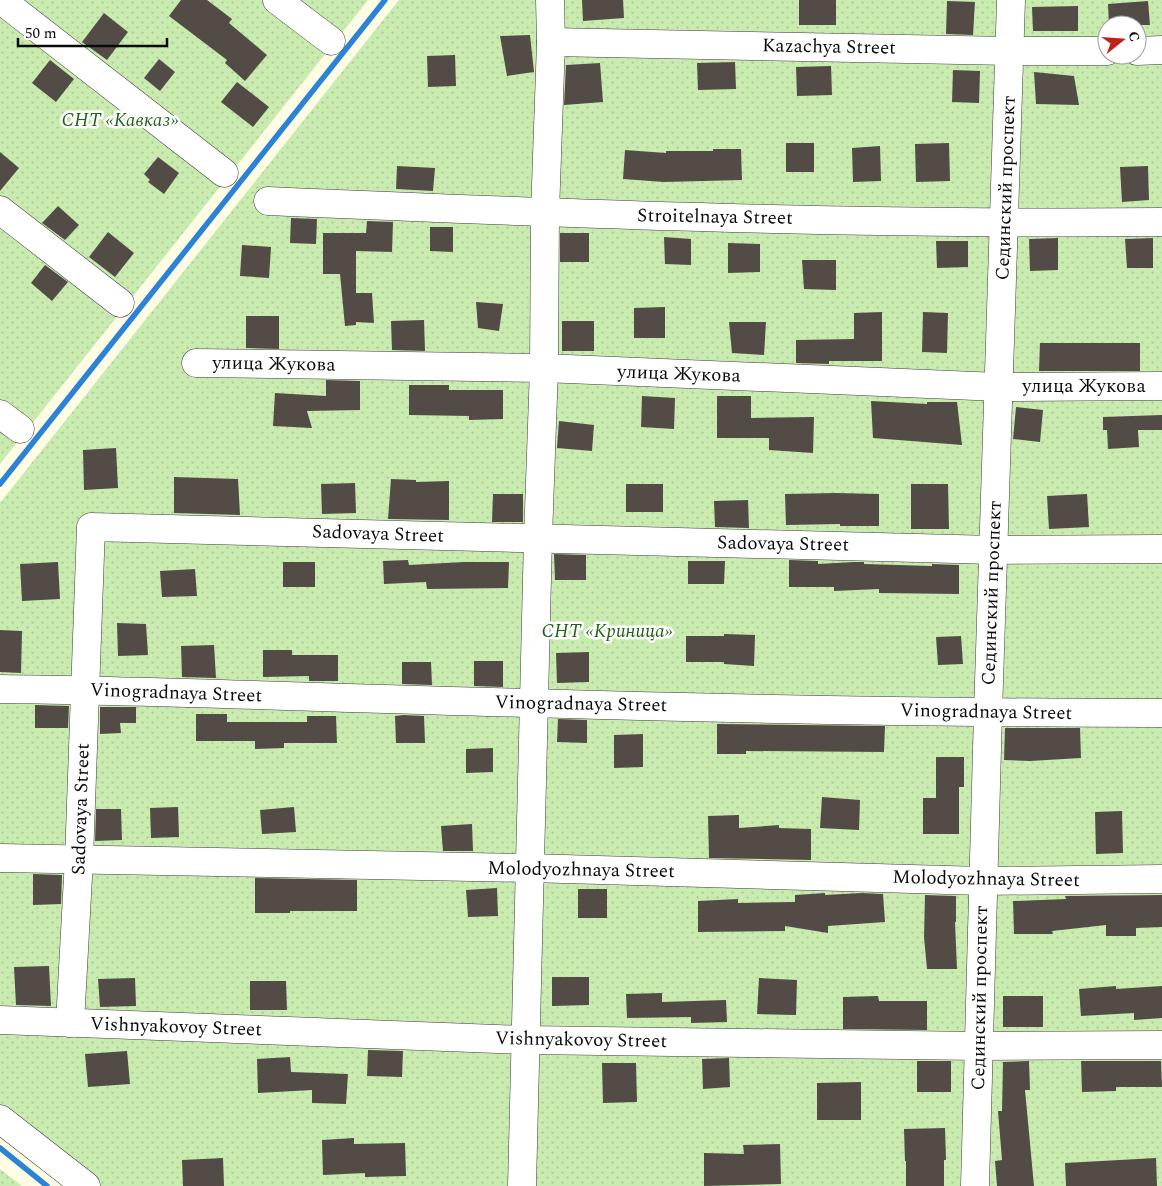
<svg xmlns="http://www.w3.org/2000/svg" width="1162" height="1186" font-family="Spectral,serif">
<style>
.grass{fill:url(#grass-dots);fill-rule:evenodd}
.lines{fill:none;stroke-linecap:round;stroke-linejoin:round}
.stream{stroke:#2a83d5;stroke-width:5.5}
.building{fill:#534c46}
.minor-casing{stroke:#3d3d3d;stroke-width:29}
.minor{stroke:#fff;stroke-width:28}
.labels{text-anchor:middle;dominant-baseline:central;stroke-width:5;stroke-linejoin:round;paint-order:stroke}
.street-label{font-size:19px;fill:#0a0a0a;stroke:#fff}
.park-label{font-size:19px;font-style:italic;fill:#216318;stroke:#fff}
</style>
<defs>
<pattern id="grass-dots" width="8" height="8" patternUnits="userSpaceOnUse" patternTransform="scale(1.25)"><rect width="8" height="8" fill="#c9ebaf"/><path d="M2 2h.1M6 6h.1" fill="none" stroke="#abc895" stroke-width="1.8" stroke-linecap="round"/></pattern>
</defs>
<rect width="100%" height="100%" fill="#fffce6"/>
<g class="grass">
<path d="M0,0h368l-368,464z"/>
<path d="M399,0h763v1186h-1098l-64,-50v-633zM1107,25h30v30h-30z"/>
<path d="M0,1169l22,17h-22z"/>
</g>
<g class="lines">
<g class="stream">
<path d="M0,484l385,-484"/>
<path d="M0,1148l47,38"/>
</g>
</g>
<g class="building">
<path d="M181,0h26l25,19 -3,4 38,32 -22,26 -20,-18 2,-3 -58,-44z"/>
<path d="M582,0h41l1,18 -41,3z"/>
<rect x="799" y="0" width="37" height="25"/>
<path d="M947,1l28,1 -2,33 -27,-1z"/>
<path d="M1148,1l2,24h-41l-1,-21z"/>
<path d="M1078,6v25h-45l-1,-24z"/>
<path d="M104,13l24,19 -21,28 -25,-18z"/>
<path d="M530,35l4,37 -27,4 -7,-40z"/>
<path d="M455,55l1,31 -28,1 -1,-31z"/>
<path d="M159,59l16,13 -15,19 -16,-13z"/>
<path d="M50,60l24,19 -18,23 -24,-19z"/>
<path d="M735,62l1,27 -38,1 -1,-27z"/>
<path d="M600,63l3,39 -39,3 2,-40z"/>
<path d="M831,66l1,29 -35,1 -1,-29z"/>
<path d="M953,70l27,1 -1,32 -27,-1z"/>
<path d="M1034,72l40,4 5,29 -43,-1z"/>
<path d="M237,82l32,25 -16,20 -32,-25z"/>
<rect x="786" y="143" width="28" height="29"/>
<path d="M949,143l1,38 -34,1 -1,-38z"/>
<path d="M880,146l1,35 -28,1 -1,-34z"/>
<path d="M713,149h28l1,31 -78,2 -41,-3 2,-29 41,3v-2h47z"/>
<path d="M0,152l19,16 -19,23z"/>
<path d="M158,157l21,16 -15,21 -16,-12 2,-2 -6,-6z"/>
<path d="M397,166l38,2 -2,23 -37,-2z"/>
<path d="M1148,166l1,34 -27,2 -2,-35z"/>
<path d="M58,206l21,19 -14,15 -23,-17z"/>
<path d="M291,218l26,1 -1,25 -26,-1z"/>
<path d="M367,221l26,1 -1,30 -36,-1v42h16l2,30 -18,-1v3l-11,1 -5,-52h-17v-41h43z"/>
<path d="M430,227h23v25l-23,-1z"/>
<path d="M108,232l26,21 -19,24 -26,-20z"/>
<rect x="560" y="233" width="29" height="29"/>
<path d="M664,237l27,2v26l-26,-1z"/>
<path d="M1058,238v32l-28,1 -1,-32z"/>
<path d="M1153,238v30h-26l-2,-29z"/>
<path d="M936,241h32v26l-31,1z"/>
<path d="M728,243l32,1v28l-32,1z"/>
<path d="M242,245l29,2 -2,31 -29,-2z"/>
<path d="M802,260h34v30l-32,-1z"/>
<path d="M45,265l23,17 -16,19 -21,-18z"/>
<path d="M476,302l27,2 -4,27 -21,-3z"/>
<path d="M665,307v31h-31v-30z"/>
<path d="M882,312v49h-53v3l-33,-1v-23l58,-1v-26z"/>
<path d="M923,312l25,1 -1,40 -25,-1z"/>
<path d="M246,316h33v33l-33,-1z"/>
<path d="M424,320l1,31 -33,-1 -1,-29z"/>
<rect x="562" y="321" width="32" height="30"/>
<path d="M729,322h37l-2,33 -32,-2z"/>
<path d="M1040,343h100v28h-101z"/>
<path d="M326,380l34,1v29l-53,1 5,17 -39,-2 2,-33 51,3z"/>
<path d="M409,385h40v5h54v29l-34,1v-4l-60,-1z"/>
<path d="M642,396l33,2 -1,31 -33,-2z"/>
<path d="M717,396h34v22l63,-1 -1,36 -44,-3v-12h-52z"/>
<path d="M871,401l56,3v-2h30l5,43 -89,-7z"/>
<path d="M1016,407l27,3 -3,32 -27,-3z"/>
<path d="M1162,415v15h-24l1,17 -31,2 -1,-19h-4v-13z"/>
<path d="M559,421l35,4 -2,26 -35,-3z"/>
<path d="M116,448l2,40 -34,2 -1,-40z"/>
<path d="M174,477l64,2 2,36 -66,-2z"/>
<path d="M391,479l25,1v2l33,-1v39l-61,-1z"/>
<path d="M355,483l1,30 -34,1 -1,-30z"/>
<rect x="626" y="484" width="37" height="28"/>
<path d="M911,484h37l1,45h-38z"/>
<path d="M836,493l43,1v32h-39v-2l-54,1 -1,-31z"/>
<path d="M493,494h30v28h-31z"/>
<path d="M1087,494l2,33 -40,2 -2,-33z"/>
<path d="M748,500l1,28 -34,-1 -1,-26z"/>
<path d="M554,554l32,1v25h-31z"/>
<path d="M408,560l1,5 55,-3h45l-1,26 -81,1 -1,-7 -42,2 -1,-23z"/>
<path d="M789,560l29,1v3l36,-2h10v2l68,2v-2l27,1v29l-80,-1v-4l-45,2v-4h-45z"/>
<path d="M688,561h37l-1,23h-36z"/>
<path d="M58,562l2,37 -38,2 -2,-37z"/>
<rect x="283" y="562" width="32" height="25"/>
<path d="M195,569l2,27 -35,1 -2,-26z"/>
<path d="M117,623l29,1 2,31 -30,1z"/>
<path d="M0,630l22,1 -1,42 -21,-1z"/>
<path d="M724,634l31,1 -1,31 -30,-2v-2h-38v-26h38z"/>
<path d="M961,636l2,28 -25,1 -2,-28z"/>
<path d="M214,645l2,33 -34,-1 -1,-31z"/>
<path d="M263,650h29v5h46v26h-29v-5l-46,1z"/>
<path d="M589,652v30l-32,1 -1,-30z"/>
<path d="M474,661h29v26l-29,-1z"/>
<path d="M402,662h29l1,23 -30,-1z"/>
<path d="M35,705l34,1 -1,22h-33z"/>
<path d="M100,707h36v16h-16l1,10 -21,1z"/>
<path d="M196,714h31v8h80v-6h29l1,27h-53v5l-29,1v-8h-59z"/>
<path d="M403,715l21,1 1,27h-29l-1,-27z"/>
<path d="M558,719l29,1v23l-30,-1z"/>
<path d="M717,724l168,2 -1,26 -138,-1v3h-29z"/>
<path d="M1005,728h75l1,30 -51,3 -26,-1z"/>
<path d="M643,734v33l-29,1v-33z"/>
<path d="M493,748v24l-27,1v-24z"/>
<path d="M936,757h28v30h-5v47h-36v-36h13z"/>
<path d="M822,797l38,3 -1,30 -39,-2z"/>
<path d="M178,807l1,30 -28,1 -1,-30z"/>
<path d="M294,807l2,25 -34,2 -2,-24z"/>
<path d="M96,809h25l1,31 -27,1z"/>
<path d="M1122,811l1,42 -27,1 -1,-42z"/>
<path d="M739,815v13l40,-3v3l32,1v31l-102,-2 -1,-42z"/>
<path d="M472,824l1,27h-30l-2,-25z"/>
<path d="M33,874l29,1 -1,29 -28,1z"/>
<path d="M255,878l102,2v31h-67v2h-35z"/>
<path d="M497,888l1,28 -30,1 -2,-27z"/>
<rect x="578" y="889" width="29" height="29"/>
<path d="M825,893v2l36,-2 22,1 2,28 -57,4v7l-43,-7v5l-87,1v-31l40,-2v4l57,-1v-7z"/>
<path d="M925,895l31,1v26h-1l2,47h-30l-3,-32z"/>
<path d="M1162,895v32l-26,1v8h-30v-11l-54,6 1,3h-39l-1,-33 53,-2 -1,-3z"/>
<path d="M49,966l2,40 -35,-1 -2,-38z"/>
<path d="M552,977h37v28l-37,1z"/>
<path d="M135,978l1,28 -36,1 -2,-28z"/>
<path d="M759,978l38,2 -1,35 -39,-1z"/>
<path d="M250,981h36l1,29h-37z"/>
<path d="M1116,986v3l46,-3v32l-28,2v-7l-53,3 -2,-27z"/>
<path d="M662,993v9l64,-2 1,22 -36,1v-6l-64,1 -1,-24z"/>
<path d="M878,996l1,5h48v29l-84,-1v-32z"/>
<rect x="1003" y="996" width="40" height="31"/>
<path d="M368,1050l35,1 -1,26 -35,-1z"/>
<path d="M127,1051l3,33 -42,3 -3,-33z"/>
<path d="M290,1057l1,15 57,2 -2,30 -34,-1v-13l-54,3 -1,-34z"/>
<path d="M729,1058l1,29 -27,2 -1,-30z"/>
<rect x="917" y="1061" width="34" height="31"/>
<path d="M1029,1061l1,29h-5l9,96h-37l-2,-25 7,-1 -4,-49h4l1,-49z"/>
<path d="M1081,1061h80l1,26h-46v4l-34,1z"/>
<path d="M602,1063h34l1,39 -34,1z"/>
<path d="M861,1082v38h-44v-37z"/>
<path d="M945,1128l1,32h-2v26h-38v-25h-1l-1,-32z"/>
<path d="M354,1138v6l51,-1 1,33 -41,1v-4l-42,2 -1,-35z"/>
<path d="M780,1144l1,40 -77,2v-33l40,1 -1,-9z"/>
<path d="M223,1158l1,28h-41l-1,-26z"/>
<path d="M1156,1158l1,28h-91l-1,-23z"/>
</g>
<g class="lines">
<defs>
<g id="minor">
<path d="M1,0l223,173"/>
<path d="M277,0l54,41"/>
<path d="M551,42l460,9h96"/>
<path d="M1137,51l25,-1"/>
<path d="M268,201c298,13 596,24 894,21"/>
<path d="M0,210l120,93"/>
<path d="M196,363l348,5 455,19 163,-1"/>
<path d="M0,414l20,15"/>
<path d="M0,689c177,2 354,10 531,14 210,6 421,10 631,10"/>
<path d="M0,858l529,10 454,13 179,-2"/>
<path d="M0,1020l526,20 453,6 183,-1"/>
<path d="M70,1023l9,-164 12,-332 903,23 168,-1"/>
<path d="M0,1119l86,67"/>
<path d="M522,1186l16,-648 6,-170 1,-155 6,-171 -1,-42"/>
<path d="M975,1186l13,-473 23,-713"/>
</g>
</defs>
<use href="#minor" class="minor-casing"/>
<use href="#minor" class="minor"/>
</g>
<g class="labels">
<g class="street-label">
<text transform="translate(829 47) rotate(1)">Kazachya Street</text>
<text transform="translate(1006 188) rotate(-88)">Сединский проспект</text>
<text transform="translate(715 217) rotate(1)">Stroitelnaya Street</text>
<text transform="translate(274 364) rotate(1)">улица Жукова</text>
<text transform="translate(679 374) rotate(2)">улица Жукова</text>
<text x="1084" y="386">улица Жукова</text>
<text transform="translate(378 534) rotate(2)">Sadovaya Street</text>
<text transform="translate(783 544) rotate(1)">Sadovaya Street</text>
<text transform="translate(992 593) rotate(-88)">Сединский проспект</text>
<text transform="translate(176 693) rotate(2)">Vinogradnaya Street</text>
<text transform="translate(581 704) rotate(1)">Vinogradnaya Street</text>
<text transform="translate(986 712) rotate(1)">Vinogradnaya Street</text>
<text transform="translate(81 809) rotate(-88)">Sadovaya Street</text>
<text transform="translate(581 870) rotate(1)">Molodyozhnaya Street</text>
<text transform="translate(986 879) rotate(1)">Molodyozhnaya Street</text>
<text transform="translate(980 998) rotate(-89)">Сединский проспект</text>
<text transform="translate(176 1027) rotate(2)">Vishnyakovoy Street</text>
<text transform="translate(581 1040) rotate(1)">Vishnyakovoy Street</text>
</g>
<g class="park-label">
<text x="120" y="120">СНТ «Кавказ»</text>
<text x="607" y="631">СНТ «Криница»</text>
</g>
</g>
<g transform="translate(1122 40) rotate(73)"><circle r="24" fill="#ffffff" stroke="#9d9d9d"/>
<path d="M0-4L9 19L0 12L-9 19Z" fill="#c0211b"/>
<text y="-8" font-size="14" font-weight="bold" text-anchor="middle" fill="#0a0a0a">С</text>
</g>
<path d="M18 38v8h149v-8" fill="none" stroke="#0a0a0a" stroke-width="2.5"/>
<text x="25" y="38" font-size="15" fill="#0a0a0a" stroke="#ffffff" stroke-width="4" paint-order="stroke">50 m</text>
</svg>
